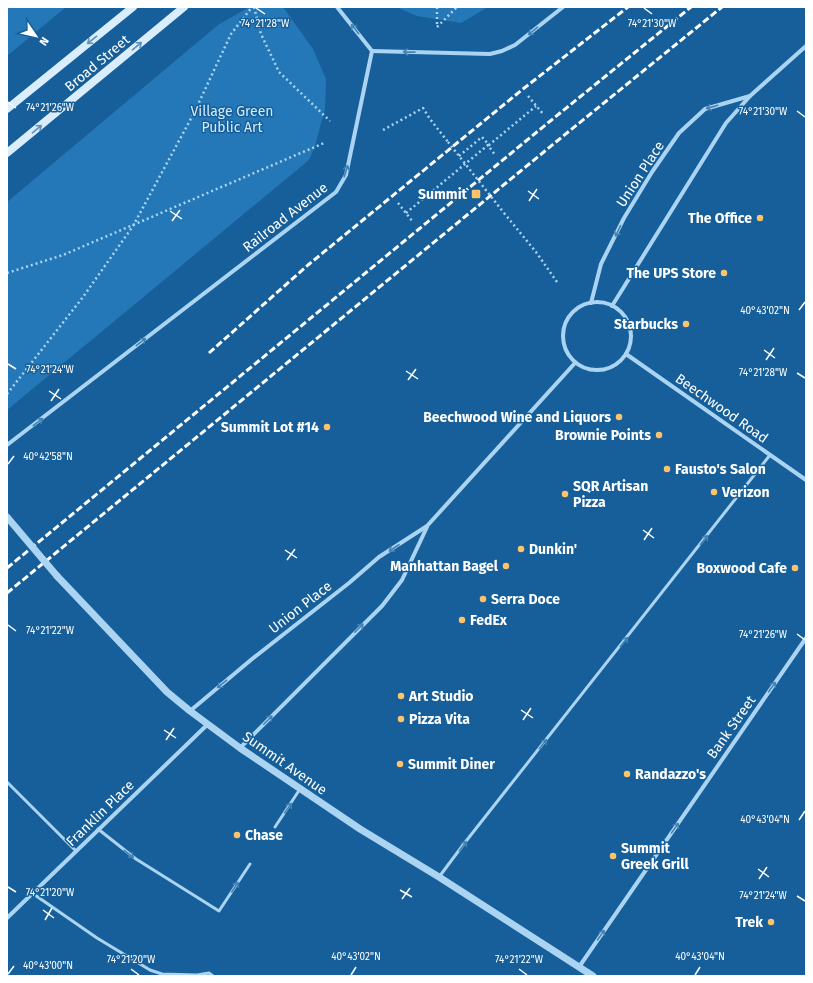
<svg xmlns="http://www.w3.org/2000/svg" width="813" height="983" font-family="'Fira Sans',sans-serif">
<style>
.green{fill:#2578b7}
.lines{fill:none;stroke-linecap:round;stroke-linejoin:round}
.path{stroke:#abd4f2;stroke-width:2.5;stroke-dasharray:2 3;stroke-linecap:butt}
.service{stroke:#abd4f2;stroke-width:3}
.minor{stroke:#abd4f2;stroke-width:4}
.tertiary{stroke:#abd4f2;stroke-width:7}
.secondary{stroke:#daedfc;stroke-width:8}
.rail{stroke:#fff;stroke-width:3;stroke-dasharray:7 3;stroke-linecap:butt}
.path-bridge{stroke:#abd4f2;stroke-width:2.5;stroke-dasharray:2 3;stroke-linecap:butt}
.tertiary-bridge{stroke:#abd4f2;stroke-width:7}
.oneway{stroke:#4382b4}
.oneway2{stroke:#5b91bc}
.ticks{fill:none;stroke:#fff;stroke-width:1.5}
.poi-dot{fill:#ffc36c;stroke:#165f9a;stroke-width:1.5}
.labels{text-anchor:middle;stroke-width:3;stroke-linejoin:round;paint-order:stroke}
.street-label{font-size:14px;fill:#fff;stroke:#165f9a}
.park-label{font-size:14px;fill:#d3ebfd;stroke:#165f9a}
.poi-label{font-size:14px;font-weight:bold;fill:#fff;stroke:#165f9a;text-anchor:start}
.ticks-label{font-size:10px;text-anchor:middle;fill:#fff;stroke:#165f9a;stroke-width:3;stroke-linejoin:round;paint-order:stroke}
</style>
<rect width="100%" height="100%" fill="#165f9a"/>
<g class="green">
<polygon points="7,7 66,7 7,56"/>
<polygon points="249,7 283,7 313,49 326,79 325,109 315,146 309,160 7,410 7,202 218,25"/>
<polygon points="396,7 488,7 461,23 417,16"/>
</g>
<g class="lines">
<g class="path">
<polyline points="254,7 261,34 279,72 330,121"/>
<polyline points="437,7 437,27"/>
<polyline points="437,27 457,7"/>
<polyline points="528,96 544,115"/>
<polyline points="383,130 423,108 430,119 448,142"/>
<polyline points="459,156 482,137 489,145 536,106"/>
<polyline points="398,203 413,222"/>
<polyline points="406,213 488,145 495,155"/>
<polyline points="504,213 536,252 557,282"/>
<polyline points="7,273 63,255 324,143"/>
<polyline points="7,394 83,297 133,226 194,113 231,34 252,7"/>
</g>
<g class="service">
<polyline points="7,782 76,851"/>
<polyline points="275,827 300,789"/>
<polyline points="98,829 136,859 219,911 250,864"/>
<polyline points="439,877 463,845 770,455"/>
<polyline points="32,893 97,938 150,970 162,974 197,975 209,973 213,976"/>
</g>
<g class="minor">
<polyline points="337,7 372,51"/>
<polyline points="372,51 490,54 502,51 515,45 563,7"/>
<circle cx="597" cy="336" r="34"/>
<polyline points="591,303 601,264 624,218 652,172 679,133 705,109 750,96"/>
<polyline points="612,306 726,123 750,96 806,46"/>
<polyline points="626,354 806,480"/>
<polyline points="7,445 336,192 346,175 372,51"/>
<polyline points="190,711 252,659 349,583 379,557 427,526 575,363"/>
<polyline points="240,748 382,606 402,580 427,527"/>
<polyline points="7,918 208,724"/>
<polyline points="579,967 806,638"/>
</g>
<polyline class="tertiary" points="57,576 167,692 190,711 240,748 360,829 439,877 593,976"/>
<g class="secondary">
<polyline points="7,109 133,7"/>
<polyline points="7,153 184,7"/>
</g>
<g class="rail">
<polyline points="209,353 308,265 523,89 628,7"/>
<polyline points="7,568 549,122 691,7"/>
<polyline points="7,593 562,137 722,7"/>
</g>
<polyline class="path-bridge" points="448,142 504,213"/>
<polyline class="tertiary-bridge" points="7,517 57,576"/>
</g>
<defs><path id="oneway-shaft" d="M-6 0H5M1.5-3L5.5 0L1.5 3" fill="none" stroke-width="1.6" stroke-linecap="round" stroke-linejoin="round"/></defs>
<g class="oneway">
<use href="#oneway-shaft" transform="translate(355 29) rotate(-128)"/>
<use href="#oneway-shaft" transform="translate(533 31) rotate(141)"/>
<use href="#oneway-shaft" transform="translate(409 52) rotate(-179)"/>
<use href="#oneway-shaft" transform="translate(712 107) rotate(164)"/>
<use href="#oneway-shaft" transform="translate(346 171) rotate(-73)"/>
<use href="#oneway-shaft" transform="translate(618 231) rotate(116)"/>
<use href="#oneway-shaft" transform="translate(141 342) rotate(-38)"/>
<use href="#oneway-shaft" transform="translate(38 422) rotate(-38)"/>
<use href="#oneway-shaft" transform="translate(704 540) rotate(-52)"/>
<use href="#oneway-shaft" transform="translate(394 548) rotate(147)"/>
<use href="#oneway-shaft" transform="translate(359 628) rotate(-45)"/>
<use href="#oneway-shaft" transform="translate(624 642) rotate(-52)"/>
<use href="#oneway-shaft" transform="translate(222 684) rotate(141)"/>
<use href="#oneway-shaft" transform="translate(772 687) rotate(-55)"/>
<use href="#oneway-shaft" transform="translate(268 720) rotate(-45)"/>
<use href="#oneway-shaft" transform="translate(543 744) rotate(-52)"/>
<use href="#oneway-shaft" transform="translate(288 808) rotate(-56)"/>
<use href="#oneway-shaft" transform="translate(675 828) rotate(-55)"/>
<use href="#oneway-shaft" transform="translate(463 846) rotate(-53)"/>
<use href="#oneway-shaft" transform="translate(129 854) rotate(38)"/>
<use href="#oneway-shaft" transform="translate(235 887) rotate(-57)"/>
<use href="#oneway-shaft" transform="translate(601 935) rotate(-55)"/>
</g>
<g class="oneway2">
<use href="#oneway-shaft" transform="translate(92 40) rotate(141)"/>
<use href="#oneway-shaft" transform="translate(137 46) rotate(-40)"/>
<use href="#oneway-shaft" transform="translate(37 129) rotate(-40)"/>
</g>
<path class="ticks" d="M256,8L265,14M644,8L652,14M8,102L16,108M797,111L805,117M528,191L539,199M529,201L537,189M170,211L182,219M172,221L180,210M799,310L805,302M764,350L775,358M766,360L774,348M8,364L16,369M406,371L418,379M797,373L805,378M408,380L416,369M49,391L61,399M51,401L59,389M8,464L14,456M643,530L654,538M644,540L652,528M285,550L297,558M287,560L295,549M8,625L16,631M797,634L805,640M521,710L533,718M523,720L531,708M164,730L176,738M166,740L174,728M799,820L805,811M758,869L769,877M759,879L767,867M8,887L16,892M400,890L412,897M797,896L805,901M402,899L410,888M43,910L54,918M45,920L52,908M131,969L139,975M519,969L527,975M8,974L14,966M351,975L356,967M695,975L700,967"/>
<g class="poi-dot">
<rect x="471" y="189" width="10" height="10" rx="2"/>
<circle cx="760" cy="218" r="4"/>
<circle cx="724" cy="273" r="4"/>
<circle cx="686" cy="324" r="4"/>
<circle cx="619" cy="417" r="4"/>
<circle cx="327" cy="427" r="4"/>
<circle cx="659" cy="435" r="4"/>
<circle cx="667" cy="469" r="4"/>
<circle cx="714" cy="492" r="4"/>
<circle cx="565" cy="494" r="4"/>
<circle cx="521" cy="549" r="4"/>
<circle cx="506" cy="566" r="4"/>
<circle cx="795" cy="568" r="4"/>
<circle cx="483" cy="599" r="4"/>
<circle cx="462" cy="620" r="4"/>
<circle cx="401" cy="696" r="4"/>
<circle cx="401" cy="719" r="4"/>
<circle cx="400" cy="764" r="4"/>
<circle cx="627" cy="774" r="4"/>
<circle cx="237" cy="835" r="4"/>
<circle cx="613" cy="856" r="4"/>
<circle cx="771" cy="922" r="4"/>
</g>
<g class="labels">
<g class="street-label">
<text transform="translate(97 63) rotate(-40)" y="5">Broad Street</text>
<text transform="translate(640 174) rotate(-57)" y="5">Union Place</text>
<text transform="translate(285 217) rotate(-38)" y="5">Railroad Avenue</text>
<text transform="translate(722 408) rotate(35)" y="5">Beechwood Road</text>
<text transform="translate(300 607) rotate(-38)" y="5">Union Place</text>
<text transform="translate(731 727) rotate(-55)" y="5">Bank Street</text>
<text transform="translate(285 763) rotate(35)" y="5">Summit Avenue</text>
<text transform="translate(100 813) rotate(-44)" y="5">Franklin Place</text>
</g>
<g class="park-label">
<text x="232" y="116">Village Green<tspan x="232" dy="16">Public Art</tspan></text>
</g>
<g class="poi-label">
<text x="467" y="199" text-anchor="end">Summit</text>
<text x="752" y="223" text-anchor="end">The Office</text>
<text x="716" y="278" text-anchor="end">The UPS Store</text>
<text x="678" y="329" text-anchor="end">Starbucks</text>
<text x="611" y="422" text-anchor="end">Beechwood Wine and Liquors</text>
<text x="319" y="432" text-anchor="end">Summit Lot #14</text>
<text x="651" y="440" text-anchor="end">Brownie Points</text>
<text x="675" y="474">Fausto's Salon</text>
<text x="573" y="491">SQR Artisan<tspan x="573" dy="16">Pizza</tspan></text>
<text x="722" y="497">Verizon</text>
<text x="529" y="554">Dunkin'</text>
<text x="498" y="571" text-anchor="end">Manhattan Bagel</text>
<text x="787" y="573" text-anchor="end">Boxwood Cafe</text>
<text x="491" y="604">Serra Doce</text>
<text x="470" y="625">FedEx</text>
<text x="409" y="701">Art Studio</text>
<text x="409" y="724">Pizza Vita</text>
<text x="408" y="769">Summit Diner</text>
<text x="635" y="779">Randazzo's</text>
<text x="245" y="840">Chase</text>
<text x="621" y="853">Summit<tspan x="621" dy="16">Greek Grill</tspan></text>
<text x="763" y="927" text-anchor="end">Trek</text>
</g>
</g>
<g class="ticks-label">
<text x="265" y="27">74°21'28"W</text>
<text x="652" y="27">74°21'30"W</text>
<text x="50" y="111">74°21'26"W</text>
<text x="763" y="115">74°21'30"W</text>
<text x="765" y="314">40°43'02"N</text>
<text x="50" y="373">74°21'24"W</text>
<text x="763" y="376">74°21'28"W</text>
<text x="48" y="460">40°42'58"N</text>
<text x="50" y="634">74°21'22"W</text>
<text x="763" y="638">74°21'26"W</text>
<text x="765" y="823">40°43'04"N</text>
<text x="50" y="896">74°21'20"W</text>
<text x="763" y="899">74°21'24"W</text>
<text x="356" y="960">40°43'02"N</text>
<text x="700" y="960">40°43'04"N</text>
<text x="131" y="963">74°21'20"W</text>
<text x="519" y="963">74°21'22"W</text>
<text x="48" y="969">40°43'00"N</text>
</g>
<rect width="813" height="983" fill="none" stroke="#ffffff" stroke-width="16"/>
<g transform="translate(36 36) rotate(124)" stroke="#165f9a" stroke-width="3" paint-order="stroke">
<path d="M0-3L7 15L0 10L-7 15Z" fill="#ffffff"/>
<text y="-6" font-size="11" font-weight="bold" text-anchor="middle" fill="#ffffff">N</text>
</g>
</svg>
